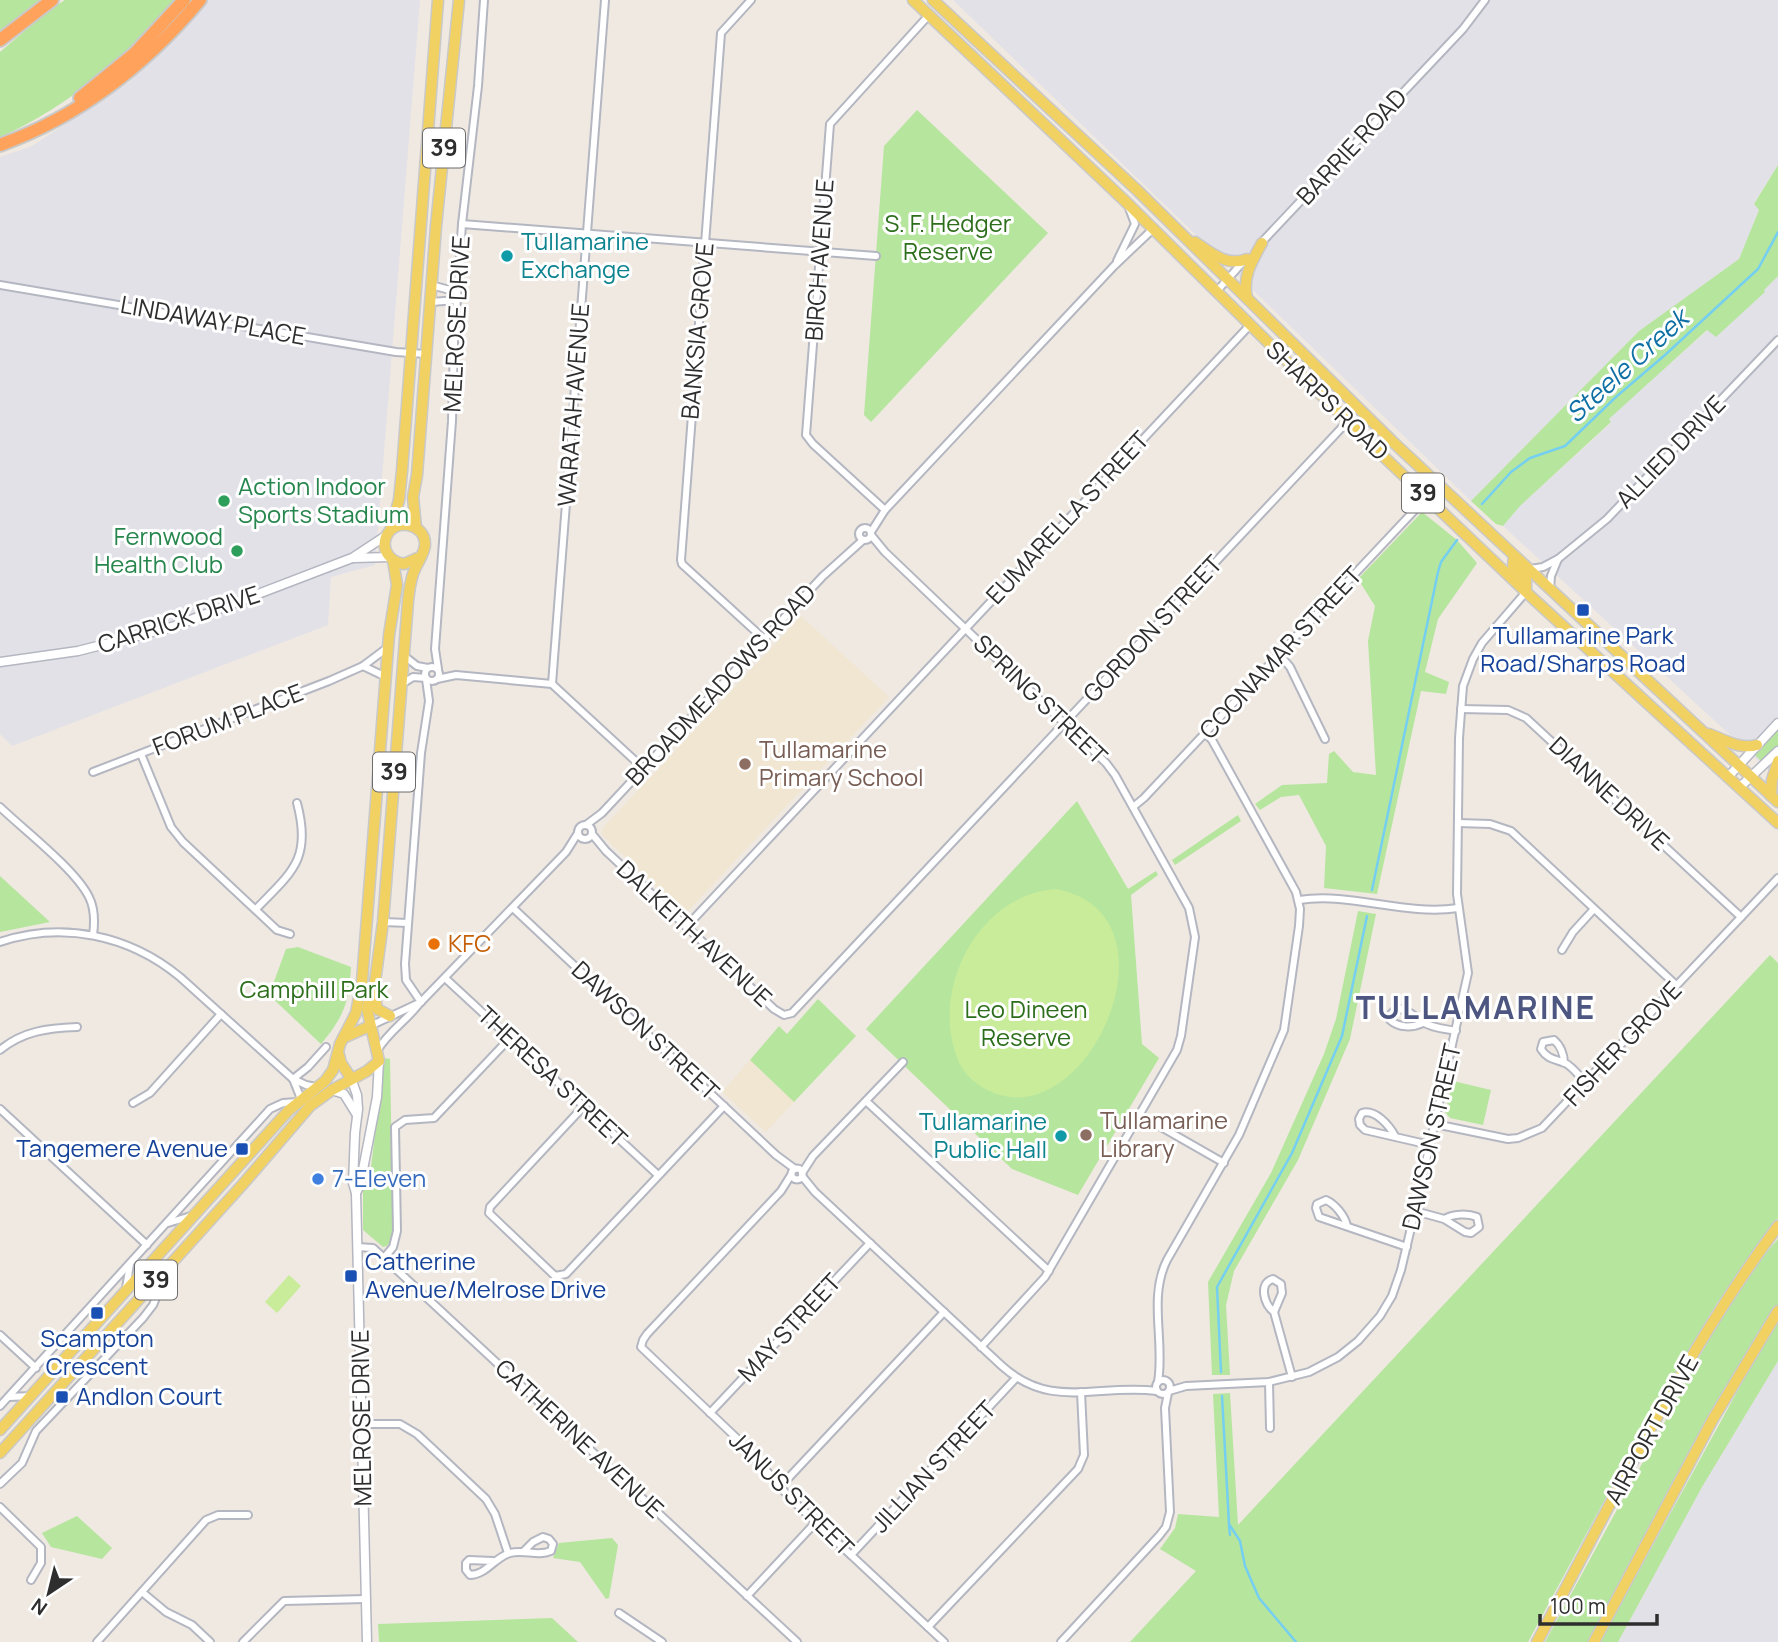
<svg xmlns="http://www.w3.org/2000/svg" width="1778" height="1642" font-family="Manrope,sans-serif">
<style>
.industrial{fill:#e3e1e8}
.education{fill:#f0e6d1}
.green{fill:#b6e59e}
.pitch{fill:#c9ec9a}
.lines{fill:none;stroke-linecap:round;stroke-linejoin:round}
.stream{stroke:#75cff0;stroke-width:2.5}
.minor-casing{stroke:#b4b7c1;stroke-width:10}
.tertiary-casing{stroke:#b4b7c1;stroke-width:11}
.primary-casing{stroke:#c9c9c9;stroke-width:13}
.motorway-casing{stroke:#c9c9c9;stroke-width:16}
.minor{stroke:#fff;stroke-width:6}
.tertiary{stroke:#fff;stroke-width:8}
.primary{stroke:#f2d163;stroke-width:10}
.motorway{stroke:#ffa35c;stroke-width:12}
.culture-dot{fill:#0f9aa8;stroke:#fff;stroke-width:2.5}
.leisure-dot{fill:#2e9e5b;stroke:#fff;stroke-width:2.5}
.transit-dot{fill:#1a4fb4;stroke:#fff;stroke-width:2.5}
.education-dot{fill:#8d6e63;stroke:#fff;stroke-width:2.5}
.food-dot{fill:#e8710a;stroke:#fff;stroke-width:2.5}
.shop-dot{fill:#3f7fe0;stroke:#fff;stroke-width:2.5}
.labels{text-anchor:middle;stroke-width:6;stroke-linejoin:round;paint-order:stroke}
.shield{fill:#fff;stroke:#6d6d6d;stroke-width:2}
.shield-label{font-size:23px;font-weight:bold;fill:#2e2e2e}
.street-label{font-size:24px;fill:#2e2e2e;stroke:#fff}
.park-label{font-size:24px;fill:#2c6e1b;stroke:#fff}
.culture-label{font-size:24px;fill:#0d838f;stroke:#fff;text-anchor:start}
.leisure-label{font-size:24px;fill:#27864d;stroke:#fff;text-anchor:start}
.transit-label{font-size:24px;fill:#164399;stroke:#fff}
.education-label{font-size:24px;fill:#785e54;stroke:#fff;text-anchor:start}
.food-label{font-size:24px;fill:#c56008;stroke:#fff;text-anchor:start}
.shop-label{font-size:24px;fill:#366cbe;stroke:#fff;text-anchor:start}
.water-label{font-size:26px;font-style:italic;fill:#0d6fa3;stroke:#fff}
.district-label{font-size:32px;font-weight:bold;letter-spacing:2px;fill:#4d5680;stroke:#fff}
</style>
<rect width="100%" height="100%" fill="#efe9e1"/>
<g class="industrial">
<polygon points="208,0 420,0 375,565 331,577 328,625 12,746 0,734 0,157 32,146 129,82"/>
<polygon points="953,0 1778,0 1778,165 1754,203 1759,210 1739,259 1639,331 1471,501"/>
<polygon points="1778,276 1778,779 1503,526 1520,506 1611,423 1608,419 1708,330 1716,337"/>
<polygon points="1778,1361 1778,1642 1618,1642 1702,1487"/>
</g>
<g class="education">
<polygon points="801,616 889,697 685,914 602,835 601,830"/>
<polygon points="750,1060 794,1102 766,1132 722,1092"/>
</g>
<g class="green">
<polygon points="0,0 39,0 0,33"/>
<path d="M65,0H176C126,56 69,107 0,137V52L48,11Z"/>
<polygon points="917,110 1048,233 871,422 864,415 884,146"/>
<polygon points="1778,165 1778,276 1764,290 1765,292 1716,337 1707,330 1609,419 1611,422 1520,506 1503,526 1496,524 1471,501 1639,331 1739,259 1759,210 1754,204"/>
<polygon points="1422,512 1457,540 1477,563 1438,619 1425,672 1449,682 1446,694 1421,691 1377,894 1324,888 1326,846 1299,795 1281,797 1260,810 1255,804 1282,785 1327,783 1329,754 1334,751 1353,772 1376,775 1368,641 1375,606 1358,579"/>
<polygon points="1778,729 1778,747 1763,763 1754,754"/>
<polygon points="1077,801 1128,889 1156,871 1158,875 1131,895 1142,1044 1159,1058 1078,1195 1012,1169 866,1029"/>
<polygon points="1238,815 1241,821 1175,865 1172,860"/>
<polygon points="0,876 50,922 0,932"/>
<polygon points="1358,911 1376,914 1350,1039 1298,1160 1234,1271 1226,1305 1230,1375 1212,1375 1208,1282 1271,1173 1324,1054 1336,1019"/>
<path d="M298,947L351,967C349,1003 344,1016 321,1044L269,995L286,949Z"/>
<polygon points="1770,955 1778,963 1778,1218 1717,1303 1659,1399 1528,1642 1130,1642 1196,1571 1160,1549 1175,1528 1178,1514 1219,1517 1213,1394 1230,1393 1238,1525"/>
<polygon points="818,999 856,1036 794,1102 750,1060 779,1026 787,1034"/>
<path d="M384,1058L390,1059L393,1227C392,1235 393,1245 383,1247L363,1230V1188L371,1167Z"/>
<polygon points="1453,1081 1491,1090 1483,1125 1450,1118 1445,1112"/>
<path d="M1778,1239V1305L1746,1355L1589,1642H1545C1586,1567 1627,1491 1668,1416C1700,1356 1732,1290 1778,1239Z"/>
<polygon points="1778,1323 1778,1361 1702,1487 1618,1642 1600,1642 1755,1359"/>
<polygon points="77,1516 112,1548 102,1559 51,1547 42,1533"/>
<polygon points="612,1538 618,1545 609,1598 606,1599 580,1562 553,1558 559,1543"/>
<polygon points="552,1618 578,1642 379,1642 378,1624"/>
</g>
<g class="pitch">
<path d="M1056,889C1185,913 1091,1131 994,1093C974,1085 961,1072 955,1052C933,983 981,894 1056,889Z"/>
<polygon points="289,1275 301,1286 277,1313 265,1302"/>
</g>
<g class="lines">
<g class="stream">
<polyline points="1482,504 1511,472 1530,458 1565,446 1617,396 1665,355 1758,269 1778,232"/>
<polyline points="1372,890 1438,572 1441,562 1457,540"/>
<polyline points="1221,1372 1217,1287 1292,1153 1342,1036 1367,916"/>
<polyline points="1222,1396 1229,1524 1240,1541 1245,1566 1259,1598 1296,1642"/>
<polyline points="1229,1525 1230,1535"/>
</g>
<g class="minor-casing">
<g id="minor">
<polyline points="751,0 721,33 681,560 682,564 764,639"/>
<polyline points="462,224 876,256"/>
<polyline points="1261,243 1463,29 1485,0"/>
<polyline points="1117,261 1135,224 1129,208"/>
<polyline points="0,285 396,352 426,354"/>
<polyline points="431,285 457,292"/>
<polyline points="1216,292 1244,261"/>
<polyline points="431,302 457,300"/>
<polyline points="885,510 813,444 806,435 830,124 929,15"/>
<circle cx="865" cy="534" r="6"/>
<polyline points="871,532 885,510 1114,266 1153,229"/>
<polyline points="871,535 885,552 1106,763 1115,775 1189,908 1195,937 1181,1036 1177,1050 1045,1277 981,1347"/>
<polyline points="1530,569 1543,567 1558,559 1607,519 1778,340"/>
<polyline points="1550,589 1551,576 1558,559"/>
<polyline points="1279,654 1290,667 1325,739"/>
<polyline points="403,655 417,666 428,668"/>
<polyline points="363,666 386,677"/>
<circle cx="432" cy="674" r="7"/>
<polyline points="438,669 435,649 452,421 454,343 462,224 478,86 484,0"/>
<polyline points="437,679 456,675 552,684 643,768"/>
<polyline points="402,684 413,677 426,678"/>
<polyline points="552,684 605,0"/>
<polyline points="1461,709 1508,710 1526,718 1741,917"/>
<polyline points="141,754 171,827 183,842 277,930 290,934"/>
<polyline points="93,772 329,681 363,666 387,648"/>
<path d="M0,807C24,830 75,869 89,897C95,909 95,921 93,935"/>
<polyline points="1133,807 1144,798 1427,497"/>
<polyline points="1458,823 1490,824 1511,831 1676,985"/>
<polyline points="586,825 602,813 823,576 863,540"/>
<circle cx="585" cy="832" r="7"/>
<polyline points="592,834 606,851 774,1009 784,1015 792,1013 1347,422"/>
<path d="M1299,900C1352,892 1404,916 1458,908"/>
<polyline points="513,908 776,1155 795,1169"/>
<path d="M256,909C292,872 312,859 297,803"/>
<polyline points="383,922 408,923"/>
<polyline points="686,927 1250,325"/>
<path d="M0,942C63,921 129,935 180,977L293,1079L306,1085L316,1087"/>
<polyline points="1562,950 1573,932 1594,909"/>
<polyline points="445,978 658,1175"/>
<polyline points="421,1002 406,980 405,964 421,753 429,701 426,679"/>
<path d="M1423,1023C1412,1028 1399,1028 1390,1020V1015L1397,1008C1408,1010 1414,1016 1423,1022C1431,1028 1447,1029 1456,1031"/>
<polyline points="370,1026 417,1004"/>
<path d="M0,1050C23,1031 48,1028 77,1027"/>
<path d="M377,1051C388,1032 406,1021 419,1004L566,852L578,833"/>
<path d="M1564,1063C1564,1054 1560,1045 1554,1040L1543,1042L1541,1049C1547,1059 1555,1059 1565,1063C1572,1066 1580,1077 1586,1083"/>
<polyline points="293,1079 308,1067 326,1047"/>
<polyline points="293,1079 301,1099"/>
<polyline points="866,1101 1049,1271"/>
<polyline points="133,1103 150,1093 221,1014"/>
<polyline points="583,1107 490,1207 489,1213 555,1276 566,1274 724,1106"/>
<polyline points="0,1109 147,1245"/>
<polyline points="1140,1115 1224,1163"/>
<polyline points="1435,1124 1508,1139 1518,1138 1542,1128 1778,878"/>
<path d="M1395,1136C1389,1125 1375,1109 1362,1113L1359,1119L1360,1125L1365,1130L1430,1145"/>
<circle cx="797" cy="1174" r="5.5"/>
<polyline points="802,1173 813,1156 903,1062"/>
<polyline points="791,1175 781,1191 647,1334 643,1340 641,1347 745,1446 790,1498 944,1642"/>
<path d="M802,1176L815,1192L1002,1366C1052,1411 1098,1383 1157,1391"/>
<path d="M1415,1211L1444,1219L1465,1232L1471,1233L1479,1227L1477,1217C1467,1213 1453,1214 1444,1219"/>
<polyline points="168,1223 191,1216"/>
<path d="M1347,1226C1345,1216 1335,1204 1326,1200L1317,1204L1316,1208L1319,1217L1407,1247"/>
<polyline points="357,1247 373,1248 384,1258 797,1642"/>
<polyline points="384,1258 393,1247 397,1231 395,1127 405,1120 434,1118 510,1038"/>
<polyline points="126,1288 130,1264"/>
<path d="M1274,1312L1282,1293L1281,1284L1273,1279C1258,1283 1264,1304 1274,1312L1292,1377"/>
<polyline points="0,1335 36,1368"/>
<circle cx="1163" cy="1387" r="7"/>
<path d="M1158,1382C1165,1341 1148,1298 1167,1260L1239,1135L1284,1030L1299,926L1300,909L1296,892L1212,740L1205,733"/>
<polyline points="1269,1382 1270,1428"/>
<polyline points="1169,1391 1186,1386 1269,1382 1309,1372 1338,1357 1358,1341 1380,1316 1392,1296 1401,1270 1415,1211 1468,973 1457,894 1459,738 1463,686 1473,659 1482,643 1526,592"/>
<polyline points="9,1397 31,1396"/>
<polyline points="0,1406 270,1109 283,1103 297,1102"/>
<polyline points="710,1413 870,1243"/>
<polyline points="362,1424 400,1424 417,1434 486,1499 495,1514 508,1553"/>
<polyline points="0,1484 22,1463 36,1431 143,1318 153,1305 167,1271"/>
<polyline points="780,1487 944,1312"/>
<polyline points="0,1507 41,1547 41,1563 31,1580"/>
<polyline points="851,1555 1016,1378"/>
<path d="M493,1561L469,1560L466,1563V1570L470,1575C486,1575 495,1557 510,1553C525,1549 537,1557 551,1551L553,1544L549,1539L543,1537L533,1542L524,1551"/>
<polyline points="142,1592 166,1612 192,1625 210,1642"/>
<polyline points="747,1596 816,1522"/>
<polyline points="619,1613 662,1642"/>
<polyline points="928,1627 1078,1469 1084,1455 1081,1392"/>
<polyline points="97,1642 206,1520 218,1515 248,1515"/>
<polyline points="243,1642 284,1601 366,1599"/>
<polyline points="1061,1642 1159,1536 1166,1527 1170,1512 1165,1408 1168,1393"/>
</g>
</g>
<g class="tertiary-casing">
<g id="tertiary">
<polyline points="354,558 389,557"/>
<polyline points="0,662 78,651 172,627 352,558 387,535"/>
<polyline points="1728,777 1778,723"/>
<polyline points="1740,787 1778,751"/>
<polyline points="351,1078 357,1095 358,1109 355,1133 353,1183 356,1193 367,1642"/>
<polyline points="332,1090 344,1094 357,1115"/>
<polyline points="356,1193 360,1185 377,1097 379,1061"/>
</g>
</g>
<g class="primary-casing">
<g id="primary">
<polyline points="913,0 1126,202 1382,455 1526,592 1778,823"/>
<polyline points="933,0 1137,190 1393,442 1778,802"/>
<path d="M1195,242C1211,253 1227,267 1247,259"/>
<path d="M1247,298C1242,277 1252,261 1262,243"/>
<polyline points="416,528 413,497 417,475 436,226 459,0"/>
<polyline points="391,529 399,500 402,471 438,0"/>
<polyline points="1514,556 1513,566 1526,578 1526,592"/>
<path d="M1709,734C1725,740 1741,750 1757,745"/>
<polyline points="1771,796 1772,780 1778,761"/>
<polyline points="374,989 377,1009 390,1016"/>
<polyline points="343,1038 370,1026"/>
<polyline points="339,1055 341,1063 351,1078"/>
<polyline points="0,1430 289,1110 325,1081 333,1070 340,1044 356,1013 362,982 389,635 397,585 393,560"/>
<path d="M0,1453L243,1184L310,1106L332,1090L367,1071L379,1061L367,1009L375,982L383,922L408,601C409,592 410,583 413,574C416,564 425,554 425,544C425,523 394,517 386,537C381,551 391,562 404,564L420,557"/>
<path d="M1537,1642C1613,1501 1682,1355 1778,1226"/>
<polyline points="1594,1642 1713,1419 1778,1311"/>
</g>
</g>
<g class="motorway-casing">
<g id="motorway">
<polyline points="0,40 52,0"/>
<polyline points="80,98 134,54 184,0"/>
<path d="M0,145C80,116 146,65 200,0"/>
</g>
</g>
<use href="#minor" class="minor"/>
<use href="#tertiary" class="tertiary"/>
<use href="#primary" class="primary"/>
<use href="#motorway" class="motorway"/>
</g>
<g class="culture-dot">
<circle cx="507" cy="256" r="7"/>
<circle cx="1061" cy="1136" r="7"/>
</g>
<g class="leisure-dot">
<circle cx="224" cy="501" r="7"/>
<circle cx="237" cy="551" r="7"/>
</g>
<g class="transit-dot">
<rect x="1576" y="603" width="14" height="14" rx="3.5"/>
<rect x="235" y="1142" width="14" height="14" rx="3.5"/>
<rect x="344" y="1269" width="14" height="14" rx="3.5"/>
<rect x="90" y="1306" width="14" height="14" rx="3.5"/>
<rect x="55" y="1390" width="14" height="14" rx="3.5"/>
</g>
<g class="education-dot">
<circle cx="745" cy="764" r="7"/>
<circle cx="1086" cy="1135" r="7"/>
</g>
<circle class="food-dot" cx="434" cy="944" r="7"/>
<circle class="shop-dot" cx="318" cy="1179" r="7"/>
<g class="labels">
<g class="shield">
<rect x="423" y="128.5" width="42" height="39" rx="5"/>
<rect x="1402" y="473.5" width="42" height="39" rx="5"/>
<rect x="373" y="752.5" width="42" height="39" rx="5"/>
<rect x="135" y="1260.5" width="42" height="39" rx="5"/>
</g>
<g class="shield-label">
<text x="444" y="156">39</text>
<text x="1423" y="501">39</text>
<text x="394" y="780">39</text>
<text x="156" y="1288">39</text>
</g>
<g class="street-label">
<text transform="translate(1352 147) rotate(-47)" y="8">BARRIE ROAD</text>
<text transform="translate(820 260) rotate(-86)" y="8">BIRCH AVENUE</text>
<text transform="translate(213 321) rotate(10)" y="8">LINDAWAY PLACE</text>
<text transform="translate(457 324) rotate(-87)" y="8">MELROSE DRIVE</text>
<text transform="translate(698 331) rotate(-85)" y="8">BANKSIA GROVE</text>
<text transform="translate(1327 401) rotate(44)" y="8">SHARPS ROAD</text>
<text transform="translate(574 405) rotate(-86)" y="8">WARATAH AVENUE</text>
<text transform="translate(1671 452) rotate(-46)" y="8">ALLIED DRIVE</text>
<text transform="translate(1068 518) rotate(-47)" y="8">EUMARELLA STREET</text>
<text transform="translate(179 620) rotate(-18)" y="8">CARRICK DRIVE</text>
<text transform="translate(1153 629) rotate(-47)" y="8">GORDON STREET</text>
<text transform="translate(1281 653) rotate(-47)" y="8">COONAMAR STREET</text>
<text transform="translate(721 685) rotate(-47)" y="8">BROADMEADOWS ROAD</text>
<text transform="translate(1040 700) rotate(44)" y="8">SPRING STREET</text>
<text transform="translate(228 720) rotate(-21)" y="8">FORUM PLACE</text>
<text transform="translate(1609 794) rotate(43)" y="8">DIANNE DRIVE</text>
<text transform="translate(694 934) rotate(43)" y="8">DALKEITH AVENUE</text>
<text transform="translate(645 1031) rotate(43)" y="8">DAWSON STREET</text>
<text transform="translate(1623 1044) rotate(-47)" y="8">FISHER GROVE</text>
<text transform="translate(552 1077) rotate(43)" y="8">THERESA STREET</text>
<text transform="translate(1432 1137) rotate(-77)" y="8">DAWSON STREET</text>
<text transform="translate(790 1328) rotate(-47)" y="8">MAY STREET</text>
<text transform="translate(362 1418) rotate(-91)" y="8">MELROSE DRIVE</text>
<text transform="translate(1652 1430) rotate(-61)" y="8">AIRPORT DRIVE</text>
<text transform="translate(579 1439) rotate(43)" y="8">CATHERINE AVENUE</text>
<text transform="translate(934 1467) rotate(-47)" y="8">JILLIAN STREET</text>
<text transform="translate(791 1494) rotate(45)" y="8">JANUS STREET</text>
</g>
<g class="park-label">
<text x="948" y="232">S. F. Hedger<tspan x="948" dy="28">Reserve</tspan></text>
<text x="314" y="998">Camphill Park</text>
<text x="1026" y="1018">Leo Dineen<tspan x="1026" dy="28">Reserve</tspan></text>
</g>
<g class="culture-label">
<text x="521" y="250">Tullamarine<tspan x="521" dy="28">Exchange</tspan></text>
<text x="1047" y="1130" text-anchor="end">Tullamarine<tspan x="1047" dy="28">Public Hall</tspan></text>
</g>
<g class="leisure-label">
<text x="238" y="495">Action Indoor<tspan x="238" dy="28">Sports Stadium</tspan></text>
<text x="223" y="545" text-anchor="end">Fernwood<tspan x="223" dy="28">Health Club</tspan></text>
</g>
<g class="transit-label">
<text x="1583" y="644">Tullamarine Park<tspan x="1583" dy="28">Road/Sharps Road</tspan></text>
<text x="228" y="1157" text-anchor="end">Tangemere Avenue</text>
<text x="365" y="1270" text-anchor="start">Catherine<tspan x="365" dy="28">Avenue/Melrose Drive</tspan></text>
<text x="97" y="1347">Scampton<tspan x="97" dy="28">Crescent</tspan></text>
<text x="76" y="1405" text-anchor="start">Andlon Court</text>
</g>
<g class="education-label">
<text x="759" y="758">Tullamarine<tspan x="759" dy="28">Primary School</tspan></text>
<text x="1100" y="1129">Tullamarine<tspan x="1100" dy="28">Library</tspan></text>
</g>
<g class="food-label">
<text x="448" y="952">KFC</text>
</g>
<g class="shop-label">
<text x="332" y="1187">7-Eleven</text>
</g>
<g class="water-label">
<text transform="translate(1627 366) rotate(-42)" y="9">Steele Creek</text>
</g>
<g class="district-label">
<text x="1476" y="1019">TULLAMARINE</text>
</g>
</g>
<g transform="translate(49 1593) rotate(215)" stroke="#ffffff" stroke-width="5" paint-order="stroke">
<path d="M0-5L12 26L0 18L-12 26Z" fill="#2e2e2e"/>
<text y="-10" font-size="19" font-weight="bold" text-anchor="middle" fill="#2e2e2e">N</text>
</g>
<path d="M1540 1614v10h117v-10" fill="none" stroke="#2e2e2e" stroke-width="3.5"/>
<text x="1550" y="1614" font-size="21" fill="#2e2e2e" stroke="#ffffff" stroke-width="5" paint-order="stroke">100 m</text>
</svg>
